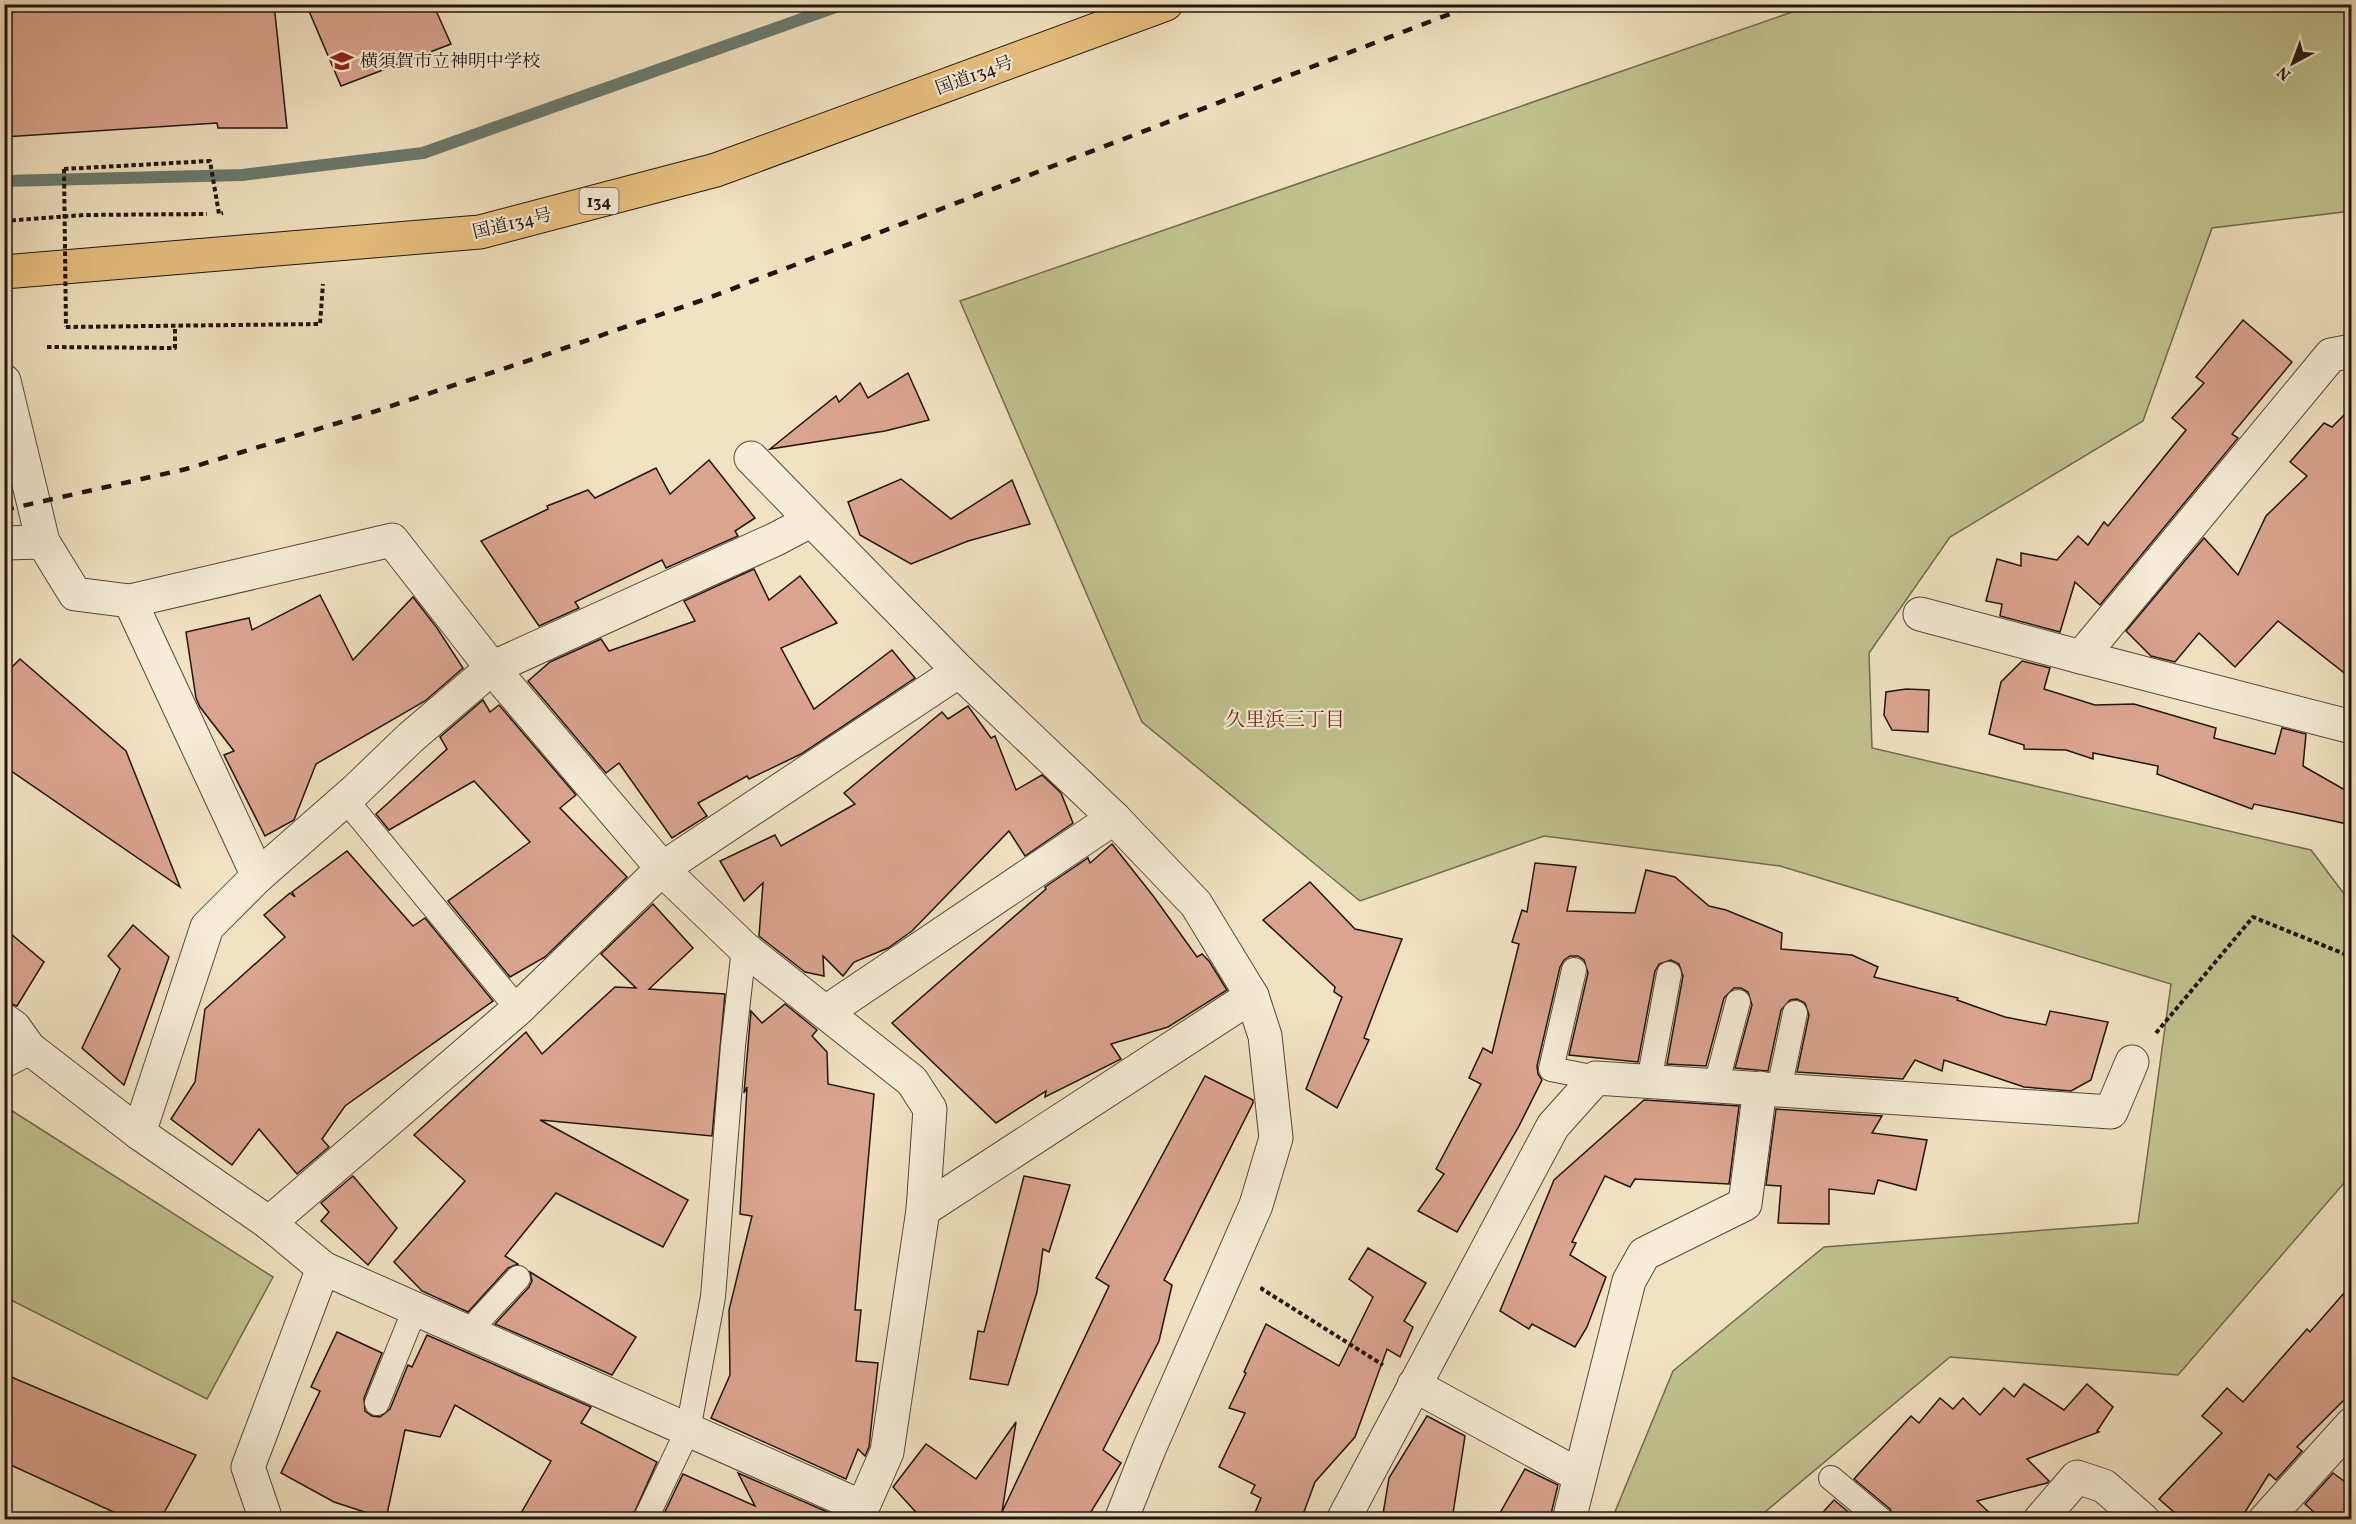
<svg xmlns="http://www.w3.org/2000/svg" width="2356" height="1524" font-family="Vollkorn,'Noto Serif JP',serif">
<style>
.green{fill:#c0c28f;stroke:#706c4f;stroke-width:1.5}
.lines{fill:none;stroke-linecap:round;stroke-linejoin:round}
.stream{stroke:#6a7a6e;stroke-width:12}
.building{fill:#dba48f;stroke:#21150f;stroke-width:1.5}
.service-casing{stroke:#55483c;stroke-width:26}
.minor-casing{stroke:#55483c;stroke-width:35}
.trunk-casing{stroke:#21150f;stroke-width:35}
.path{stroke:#21150f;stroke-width:4;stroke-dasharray:4.5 3;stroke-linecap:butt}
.service{stroke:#f6ecd7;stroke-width:24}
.minor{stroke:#f6ecd7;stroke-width:33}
.trunk{stroke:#e8c180;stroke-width:33}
.rail{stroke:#21150f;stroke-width:4.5;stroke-dasharray:10 10;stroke-linecap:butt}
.path-bridge{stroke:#21150f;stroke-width:4;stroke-dasharray:4.5 3;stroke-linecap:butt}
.labels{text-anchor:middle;stroke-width:4.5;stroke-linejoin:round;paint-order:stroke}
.shield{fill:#f6ecd7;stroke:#61564b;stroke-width:1.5}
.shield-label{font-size:16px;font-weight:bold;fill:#21150f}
.poi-label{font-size:18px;fill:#21150f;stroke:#f6ecd7;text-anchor:start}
.street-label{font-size:18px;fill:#21150f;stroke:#f6ecd7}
.neighbourhood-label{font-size:20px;fill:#7a1f14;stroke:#f6ecd7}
</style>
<rect width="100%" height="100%" fill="#f1e2c1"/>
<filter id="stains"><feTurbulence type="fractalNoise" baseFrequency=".00333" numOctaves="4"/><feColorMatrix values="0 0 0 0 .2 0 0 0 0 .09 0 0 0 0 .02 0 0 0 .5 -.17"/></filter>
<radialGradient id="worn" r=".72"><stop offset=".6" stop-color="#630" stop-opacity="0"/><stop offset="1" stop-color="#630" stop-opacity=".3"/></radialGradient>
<g class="green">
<polygon points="1825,4 2351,5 2351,211 2212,228 2143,421 1950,537 1869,653 1872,748 2311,850 2351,903 2351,1175 2178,1375 1950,1357 1759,1517 1759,1519 1612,1519 1673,1371 1824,1247 2138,1223 2171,984 1780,866 1544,836 1360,901 1142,722 960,301 1795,11"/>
<polygon points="6,1107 273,1277 207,1399 5,1297 4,1108"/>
</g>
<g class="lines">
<polyline class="stream" points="4,181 242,175 423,153 844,4"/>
</g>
<g class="building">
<polygon points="4,4 274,4 287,128 218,128 217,123 4,137"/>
<polygon points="306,4 433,4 451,44 341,86"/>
<polygon points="2243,320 2292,362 2232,434 2238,438 2100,605 2075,582 2060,632 2000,616 2002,604 1986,601 1997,559 2021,566 2021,553 2057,560 2078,536 2088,545 2104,522 2108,526 2186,430 2172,418 2204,383 2196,377"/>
<polygon points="908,373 929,420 885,431 770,449 836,396 839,402 860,383 868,398"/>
<polygon points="2352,407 2352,679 2278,621 2235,667 2199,633 2175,662 2151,656 2126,631 2204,538 2238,575 2266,516 2307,476 2290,462 2324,423 2332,427"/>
<polygon points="709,460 755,518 735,531 738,536 666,568 662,560 575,602 579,608 539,626 481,541 548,509 547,506 588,490 595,498 656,468 670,494"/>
<polygon points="901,479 951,519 1012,480 1030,524 968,541 911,564 860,535 848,502"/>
<polygon points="754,569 769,600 800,576 837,623 781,648 814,709 892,650 915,678 801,754 749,779 747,776 698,803 707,816 672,838 619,763 606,773 528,681 550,662 601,639 609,651 695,621 684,601"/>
<polygon points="320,595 353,660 413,597 437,628 463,668 425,701 316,764 294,820 265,836 224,755 234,751 200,707 196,698 186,632 249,618 252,630"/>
<polygon points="20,659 126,751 180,887 4,766 4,675"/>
<polygon points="2022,661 2050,668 2044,689 2095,705 2134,704 2216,728 2214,738 2275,754 2282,728 2306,734 2303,766 2352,794 2352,825 2254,804 2252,809 2157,774 2158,766 2093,753 2093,759 2066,750 2024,749 2024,745 1989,734 2001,682"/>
<polygon points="1906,689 1929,690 1928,732 1892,730 1884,715 1886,692"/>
<polygon points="483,700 490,712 499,705 576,795 560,808 627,877 545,957 510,977 448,901 530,842 474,781 389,830 376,814 447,749 440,737"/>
<polygon points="968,706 991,738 995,736 1016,790 1042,775 1061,793 1073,823 1025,856 1009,831 912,931 888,948 854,962 843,976 823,956 824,976 805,972 759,936 763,883 744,901 720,861 775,835 781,846 855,804 844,793 942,712 948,719"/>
<polygon points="1112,844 1154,897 1197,957 1202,954 1209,961 1227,990 1168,1027 1111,1044 1121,1059 1045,1097 1046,1091 996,1123 892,1023 1046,889 1045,887 1088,858 1090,863"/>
<polygon points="347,851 413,926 425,918 493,1001 345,1106 322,1139 329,1147 297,1174 259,1129 232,1165 171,1119 195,1082 205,1009 285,937 264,915 290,893 295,897 292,892"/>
<polygon points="1535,863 1576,867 1567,911 1635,913 1646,870 1675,877 1709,906 1726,910 1782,933 1781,949 1852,955 1878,967 1874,977 1958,998 1957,1000 2005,1017 2046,1025 2050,1011 2108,1022 2091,1080 2071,1091 2024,1087 1944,1060 1942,1071 1915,1060 1903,1079 1797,1072 1809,1015 1805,1003 1797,999 1790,1000 1781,1010 1768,1071 1735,1068 1752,1005 1748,992 1741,988 1734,988 1724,998 1706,1066 1667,1064 1683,976 1679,964 1671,960 1659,964 1655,971 1638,1062 1569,1055 1588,973 1584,960 1578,956 1570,956 1564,960 1560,967 1537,1066 1538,1074 1542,1080 1518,1128 1457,1232 1418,1211 1444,1174 1436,1169 1481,1084 1469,1078 1483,1048 1492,1053 1519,944 1512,942 1522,910 1527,912"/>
<polygon points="1310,882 1355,929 1402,939 1364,1038 1369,1040 1337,1108 1306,1089 1342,997 1334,992 1335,987 1263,920"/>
<polygon points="653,904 693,948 649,989 725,994 712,1136 540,1120 688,1200 663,1247 556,1193 505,1256 518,1264 508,1268 468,1312 422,1291 394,1262 465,1181 414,1135 526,1032 542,1054 615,987 636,988 601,954"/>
<polygon points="133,925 169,957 124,1085 82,1048 120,969 108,956"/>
<polygon points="4,928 44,962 17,1006 4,1001"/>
<polygon points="785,1004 817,1030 812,1036 827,1052 828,1084 874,1094 855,1310 861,1310 856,1361 878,1363 869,1447 865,1456 858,1449 846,1479 711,1418 730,1375 729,1310 752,1216 740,1214 747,1087 744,1093 751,1011 762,1023"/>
<polygon points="1205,1076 1253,1100 1253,1103 1164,1280 1172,1285 1159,1341 1103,1450 1121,1463 1086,1520 923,1520 893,1487 926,1444 976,1479 1016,1422 1002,1512 1109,1286 1096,1278"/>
<polygon points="1644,1100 1739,1106 1729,1184 1635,1179 1630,1187 1605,1176 1572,1242 1576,1243 1570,1255 1606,1277 1587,1327 1575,1347 1532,1324 1529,1329 1500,1311 1554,1180"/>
<polygon points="1776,1109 1882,1116 1872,1133 1927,1140 1916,1190 1878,1180 1874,1194 1829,1189 1829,1224 1778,1223 1781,1186 1766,1185"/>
<polygon points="353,1176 397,1228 368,1265 321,1221 329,1212 321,1203"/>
<polygon points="1024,1176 1070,1185 1049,1252 1043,1249 1037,1292 1008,1385 970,1379 978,1331 984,1332"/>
<polygon points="1368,1248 1426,1283 1404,1321 1413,1327 1400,1357 1387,1349 1355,1437 1315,1482 1301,1520 1252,1520 1261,1498 1251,1493 1255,1485 1219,1467 1245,1413 1229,1408 1246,1373 1244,1372 1266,1324 1339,1366 1373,1297 1349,1279"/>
<polygon points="530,1272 636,1337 612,1375 495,1324 529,1287 532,1281"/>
<polygon points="2352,1284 2352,1392 2297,1447 2302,1451 2276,1480 2269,1474 2240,1520 2183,1520 2159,1499 2222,1433 2202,1416 2227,1388 2243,1402 2307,1329 2310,1332"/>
<polygon points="337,1332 382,1353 364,1398 365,1411 372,1416 380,1417 390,1409 408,1365 412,1367 427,1335 591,1407 581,1423 657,1462 631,1520 517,1520 551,1461 455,1405 440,1437 405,1430 386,1519 334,1502 281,1473 320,1391 311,1387"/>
<polygon points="4,1374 196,1455 160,1520 131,1520 4,1462"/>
<polygon points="2024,1384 2064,1410 2087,1384 2113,1407 2097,1431 2099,1432 2027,1459 2049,1481 2047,1483 1977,1501 1997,1520 1895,1520 1890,1509 1854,1479 1911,1416 1919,1423 1940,1398 1953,1409 1963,1398 1980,1415 2004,1388 2014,1397"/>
<polygon points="1427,1416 1465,1436 1452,1520 1382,1520 1389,1478"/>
<polygon points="1525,1469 1558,1485 1551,1514 1548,1520 1496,1520"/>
<polygon points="738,1473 832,1514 830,1520 661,1520 683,1474 755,1506"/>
<polygon points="2333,1473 2352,1487 2352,1520 2323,1520 2305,1504"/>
<polygon points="1834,1500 1858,1520 1816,1520"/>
</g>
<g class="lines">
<g class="service-casing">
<g id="service">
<polyline points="345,799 518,1009"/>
<polyline points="1574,970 1551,1069 1596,1078"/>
<polyline points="1649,1081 1669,974"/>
<polyline points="1716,1085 1738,1002"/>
<polyline points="1779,1089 1795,1013"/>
<polyline points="468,1332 518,1278"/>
<polyline points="377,1403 415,1309"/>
<polyline points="1831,1478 1881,1520"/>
<polyline points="645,1520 688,1430 713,1297 733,1046 744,948"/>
</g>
</g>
<g class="minor-casing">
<g id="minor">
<polyline points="2352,351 2331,355 2081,657 2352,727"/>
<polyline points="4,381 43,542 75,594 130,601 392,540 492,668 669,876 744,948 912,1081 930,1109 923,1210 887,1452 857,1520"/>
<polyline points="751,458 959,671 1114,818 1196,904 1252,996 1265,1036 1276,1138 1256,1205 1149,1449 1121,1520"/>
<polyline points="4,543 43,542"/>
<polyline points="130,601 258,876"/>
<polyline points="1920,614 2081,657"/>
<polyline points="826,1012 1114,818"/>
<polyline points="4,1020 14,1027 29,1048"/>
<polyline points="4,1061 29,1048 139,1133 269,1223 323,1268 248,1467 266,1520"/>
<polyline points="139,1133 207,927 258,876 356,790 410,738 492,668 776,539 810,521"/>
<polyline points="923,1210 1252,996"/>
<polyline points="269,1223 518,1009 663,868 959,671"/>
<polyline points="323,1268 862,1507"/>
<polyline points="1414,1385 1580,1476"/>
<polyline points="1343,1520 1553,1126 1596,1078 2111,1112 2132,1062"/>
<polyline points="1569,1520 1629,1281 1644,1254 1745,1204 1760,1088"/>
<polyline points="2040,1520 2077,1477 2104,1486 2143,1520"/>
<polyline points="2265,1520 2352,1424"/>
</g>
</g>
<g class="trunk-casing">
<polyline id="trunk" points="4,272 480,232 716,170 1166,4"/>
</g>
<g class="path">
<polyline points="64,169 210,161 219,214 223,213"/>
<polyline points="4,221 84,215 207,214"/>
<polyline points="66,327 320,324 323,284"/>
<polyline points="47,347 175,348 175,326"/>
<polyline points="2156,1033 2253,917 2352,957"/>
<polyline points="1263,1287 1262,1289 1383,1365"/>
</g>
<use href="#service" class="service"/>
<use href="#minor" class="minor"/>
<use href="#trunk" class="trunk"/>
<polyline class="rail" points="4,510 186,469 361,416 545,355 711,297 1476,4"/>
<polyline class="path-bridge" points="64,169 66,327"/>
</g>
<defs>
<g id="school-bare" transform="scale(1.8)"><path d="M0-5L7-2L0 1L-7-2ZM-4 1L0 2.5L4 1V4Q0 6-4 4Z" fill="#8f2418" stroke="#f6ecd7" stroke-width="2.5" paint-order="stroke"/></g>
</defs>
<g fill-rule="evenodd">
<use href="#school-bare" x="342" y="61"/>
</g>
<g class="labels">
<rect class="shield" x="579.5" y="188" width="39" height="26" rx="4.5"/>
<g class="shield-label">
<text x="599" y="207">134</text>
</g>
<g class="poi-label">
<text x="360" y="67">横須賀市立神明中学校</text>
</g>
<g class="street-label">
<text transform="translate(974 75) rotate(-20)" y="6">国道134号</text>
<text transform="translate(512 223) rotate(-13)" y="6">国道134号</text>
</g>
<g class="neighbourhood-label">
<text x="1285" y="726">久里浜三丁目</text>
</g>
</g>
<rect width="2356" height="1524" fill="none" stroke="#f1e2c1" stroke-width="24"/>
<rect x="6" y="6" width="2344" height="1512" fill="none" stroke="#21150f" stroke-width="3"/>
<rect x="12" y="12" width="2332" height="1500" fill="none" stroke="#21150f" stroke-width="1.5"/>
<g transform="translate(2293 63) rotate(221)" stroke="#f6ecd7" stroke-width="4.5" paint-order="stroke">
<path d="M0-4.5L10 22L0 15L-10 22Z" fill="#21150f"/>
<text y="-9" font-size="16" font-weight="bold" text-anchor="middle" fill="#21150f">N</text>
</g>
<rect width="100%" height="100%" filter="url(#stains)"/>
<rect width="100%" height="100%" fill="url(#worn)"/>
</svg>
